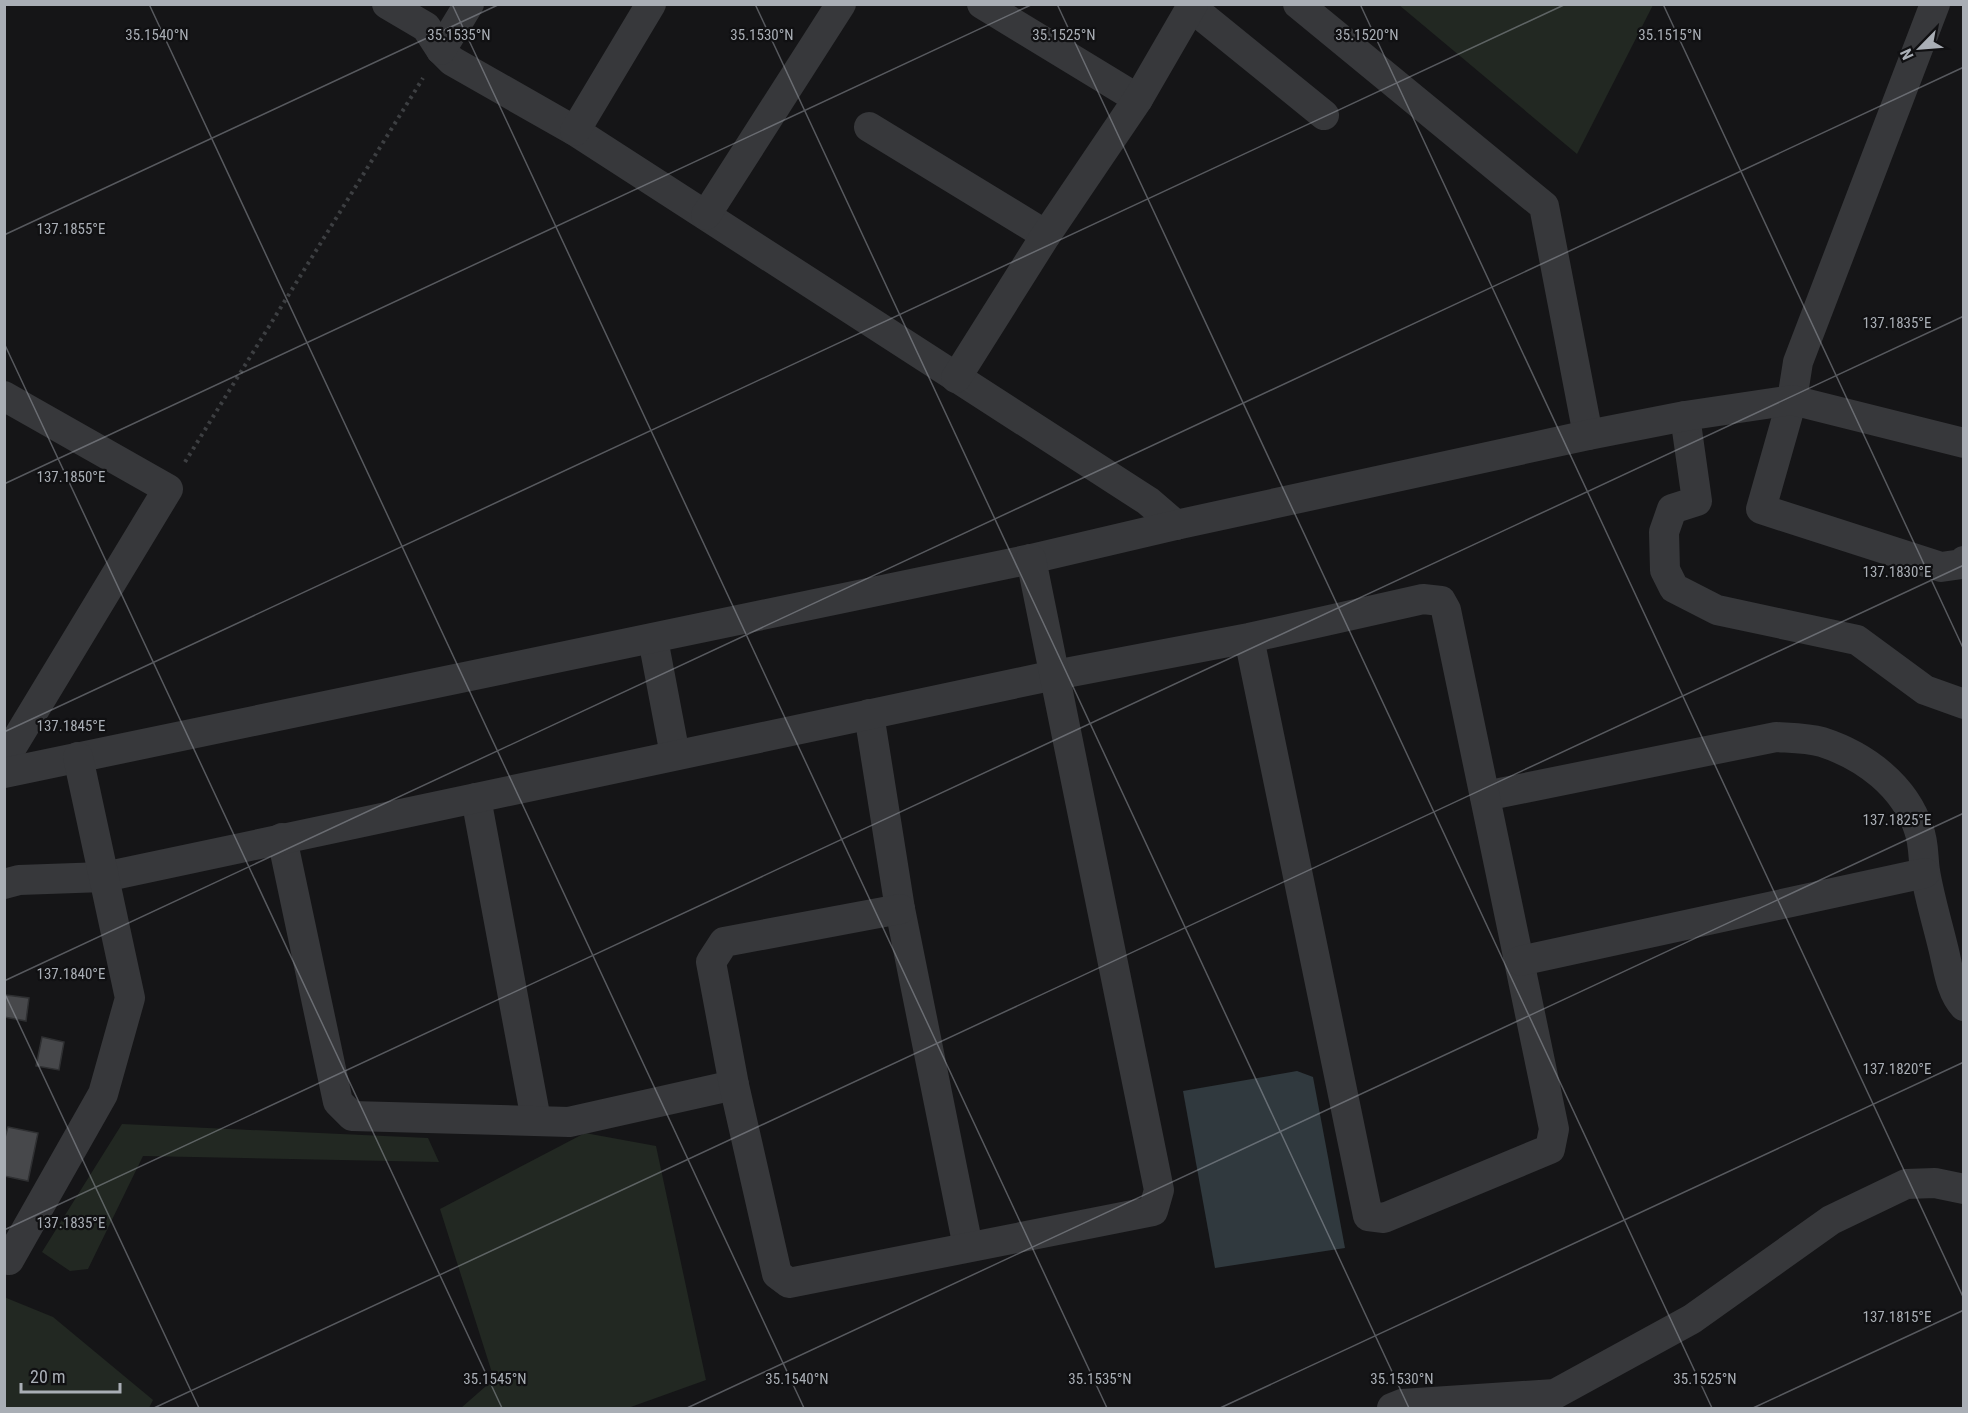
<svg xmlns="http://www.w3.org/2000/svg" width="1968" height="1413" font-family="'Roboto Condensed',sans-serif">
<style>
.green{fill:#222822}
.water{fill:#30393e}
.building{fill:#47484b;stroke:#2f3032;stroke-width:1.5}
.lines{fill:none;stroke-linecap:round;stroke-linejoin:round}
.path{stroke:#3d3f42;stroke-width:4;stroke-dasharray:3 4.5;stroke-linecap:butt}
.minor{stroke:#37383b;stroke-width:30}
.ticks{fill:none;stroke:#a9aeb5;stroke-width:1.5;stroke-opacity:0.45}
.ticks-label{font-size:15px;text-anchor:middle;fill:#a9aeb5;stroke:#101012;stroke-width:4.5;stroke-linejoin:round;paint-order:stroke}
</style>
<rect width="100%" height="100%" fill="#151517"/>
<g class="green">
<polygon points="1399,5 1653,5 1577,154"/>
<polygon points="122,1124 428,1138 439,1162 143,1156 88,1269 70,1271 42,1252"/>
<polygon points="585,1133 656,1146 706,1380 628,1408 461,1408 494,1379 440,1209"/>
<polygon points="4,1297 53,1317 153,1400 149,1408 5,1408"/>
</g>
<polygon class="water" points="1297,1071 1313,1077 1345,1248 1215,1268 1183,1091"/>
<g class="building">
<polygon points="6,995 29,998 26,1021 4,1017"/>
<polygon points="42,1037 64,1042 59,1070 36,1066"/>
<polygon points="8,1127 38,1133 28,1181 4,1176 4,1141"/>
</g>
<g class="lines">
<polyline class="path" points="185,462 423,78"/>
<g class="minor">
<polyline points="387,4 426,27 441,50 452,61 575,131 1148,501 1176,525"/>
<polyline points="982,4 1138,99"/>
<polyline points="1298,4 1544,206 1588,435"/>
<polyline points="1935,4 1798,362 1792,400 1761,509 1941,567 1962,564 1964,561"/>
<polyline points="1191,7 1324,115"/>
<polyline points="441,50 469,4"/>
<polyline points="869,127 1046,235"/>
<polyline points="575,131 651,4"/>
<polyline points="706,215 841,4"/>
<polyline points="956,378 1046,235 1138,99 1193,4"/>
<polyline points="4,396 168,489 4,760"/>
<polyline points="1685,416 1697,501 1672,509 1664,532 1665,570 1674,588 1717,610 1857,640 1925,690 1964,704"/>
<polyline points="653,639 675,755"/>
<polyline points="869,714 900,909 968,1247"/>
<polyline points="4,773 1031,559 1176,525 1588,435 1685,416 1792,400 1964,443"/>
<path d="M1485,796L1776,737C1791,738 1807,738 1822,742C1865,756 1905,786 1919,830C1924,843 1923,858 1925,871C1929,896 1937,922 1943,947C1948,966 1950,991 1964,1006"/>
<polyline points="476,798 536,1120"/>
<polyline points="282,838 338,1102 352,1116 569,1122 734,1085"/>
<polyline points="4,884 19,880 104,877 1055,675 1249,638 1423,599 1441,601 1446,610 1554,1129 1550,1149 1384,1218 1368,1216 1249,638"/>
<polyline points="900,909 724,942 711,962 734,1085 777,1274 789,1283 1153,1211 1159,1190 1031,559"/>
<polyline points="1520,961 1925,873"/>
<polyline points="4,1259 9,1260 103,1094 130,998 78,757"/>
<polyline points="1392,1408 1402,1404 1555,1394 1692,1319 1831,1220 1906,1184 1935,1183 1964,1189"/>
</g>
</g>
<path class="ticks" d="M149,4L804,1408M452,4L1107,1408M755,4L1409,1408M1057,4L1712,1408M1360,4L1964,1299M1663,4L1964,650M4,235L500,4M4,343L502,1408M4,484L1033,4M4,732L1566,4M4,981L1964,67M4,992L199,1408M4,1230L1964,316M154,1408L1964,565M687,1408L1964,813M1220,1408L1964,1062M1753,1408L1964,1310"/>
<g class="ticks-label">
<text x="1064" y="40">35.1525°N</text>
<text x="157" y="40">35.1540°N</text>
<text x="459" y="40">35.1535°N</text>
<text x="762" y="40">35.1530°N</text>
<text x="1367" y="40">35.1520°N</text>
<text x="1670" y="40">35.1515°N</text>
<text x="71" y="234">137.1855°E</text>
<text x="1897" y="328">137.1835°E</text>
<text x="71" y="482">137.1850°E</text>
<text x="1897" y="577">137.1830°E</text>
<text x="71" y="731">137.1845°E</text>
<text x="1897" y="825">137.1825°E</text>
<text x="71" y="979">137.1840°E</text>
<text x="1897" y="1074">137.1820°E</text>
<text x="71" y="1228">137.1835°E</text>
<text x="1897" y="1322">137.1815°E</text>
<text x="495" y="1384">35.1545°N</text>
<text x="797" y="1384">35.1540°N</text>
<text x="1100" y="1384">35.1535°N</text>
<text x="1402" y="1384">35.1530°N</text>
<text x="1705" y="1384">35.1525°N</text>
</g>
<rect width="1968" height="1413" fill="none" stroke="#a9aeb5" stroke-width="12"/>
<g transform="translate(1920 48) rotate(245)" stroke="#101012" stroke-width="4.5" paint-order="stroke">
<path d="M0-4.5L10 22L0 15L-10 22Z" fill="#a9aeb5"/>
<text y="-9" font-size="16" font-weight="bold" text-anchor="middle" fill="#a9aeb5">N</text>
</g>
<path d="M21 1383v9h99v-9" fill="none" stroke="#a9aeb5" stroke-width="3"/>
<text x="30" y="1383" font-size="18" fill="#a9aeb5" stroke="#101012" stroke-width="4.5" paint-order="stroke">20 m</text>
</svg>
